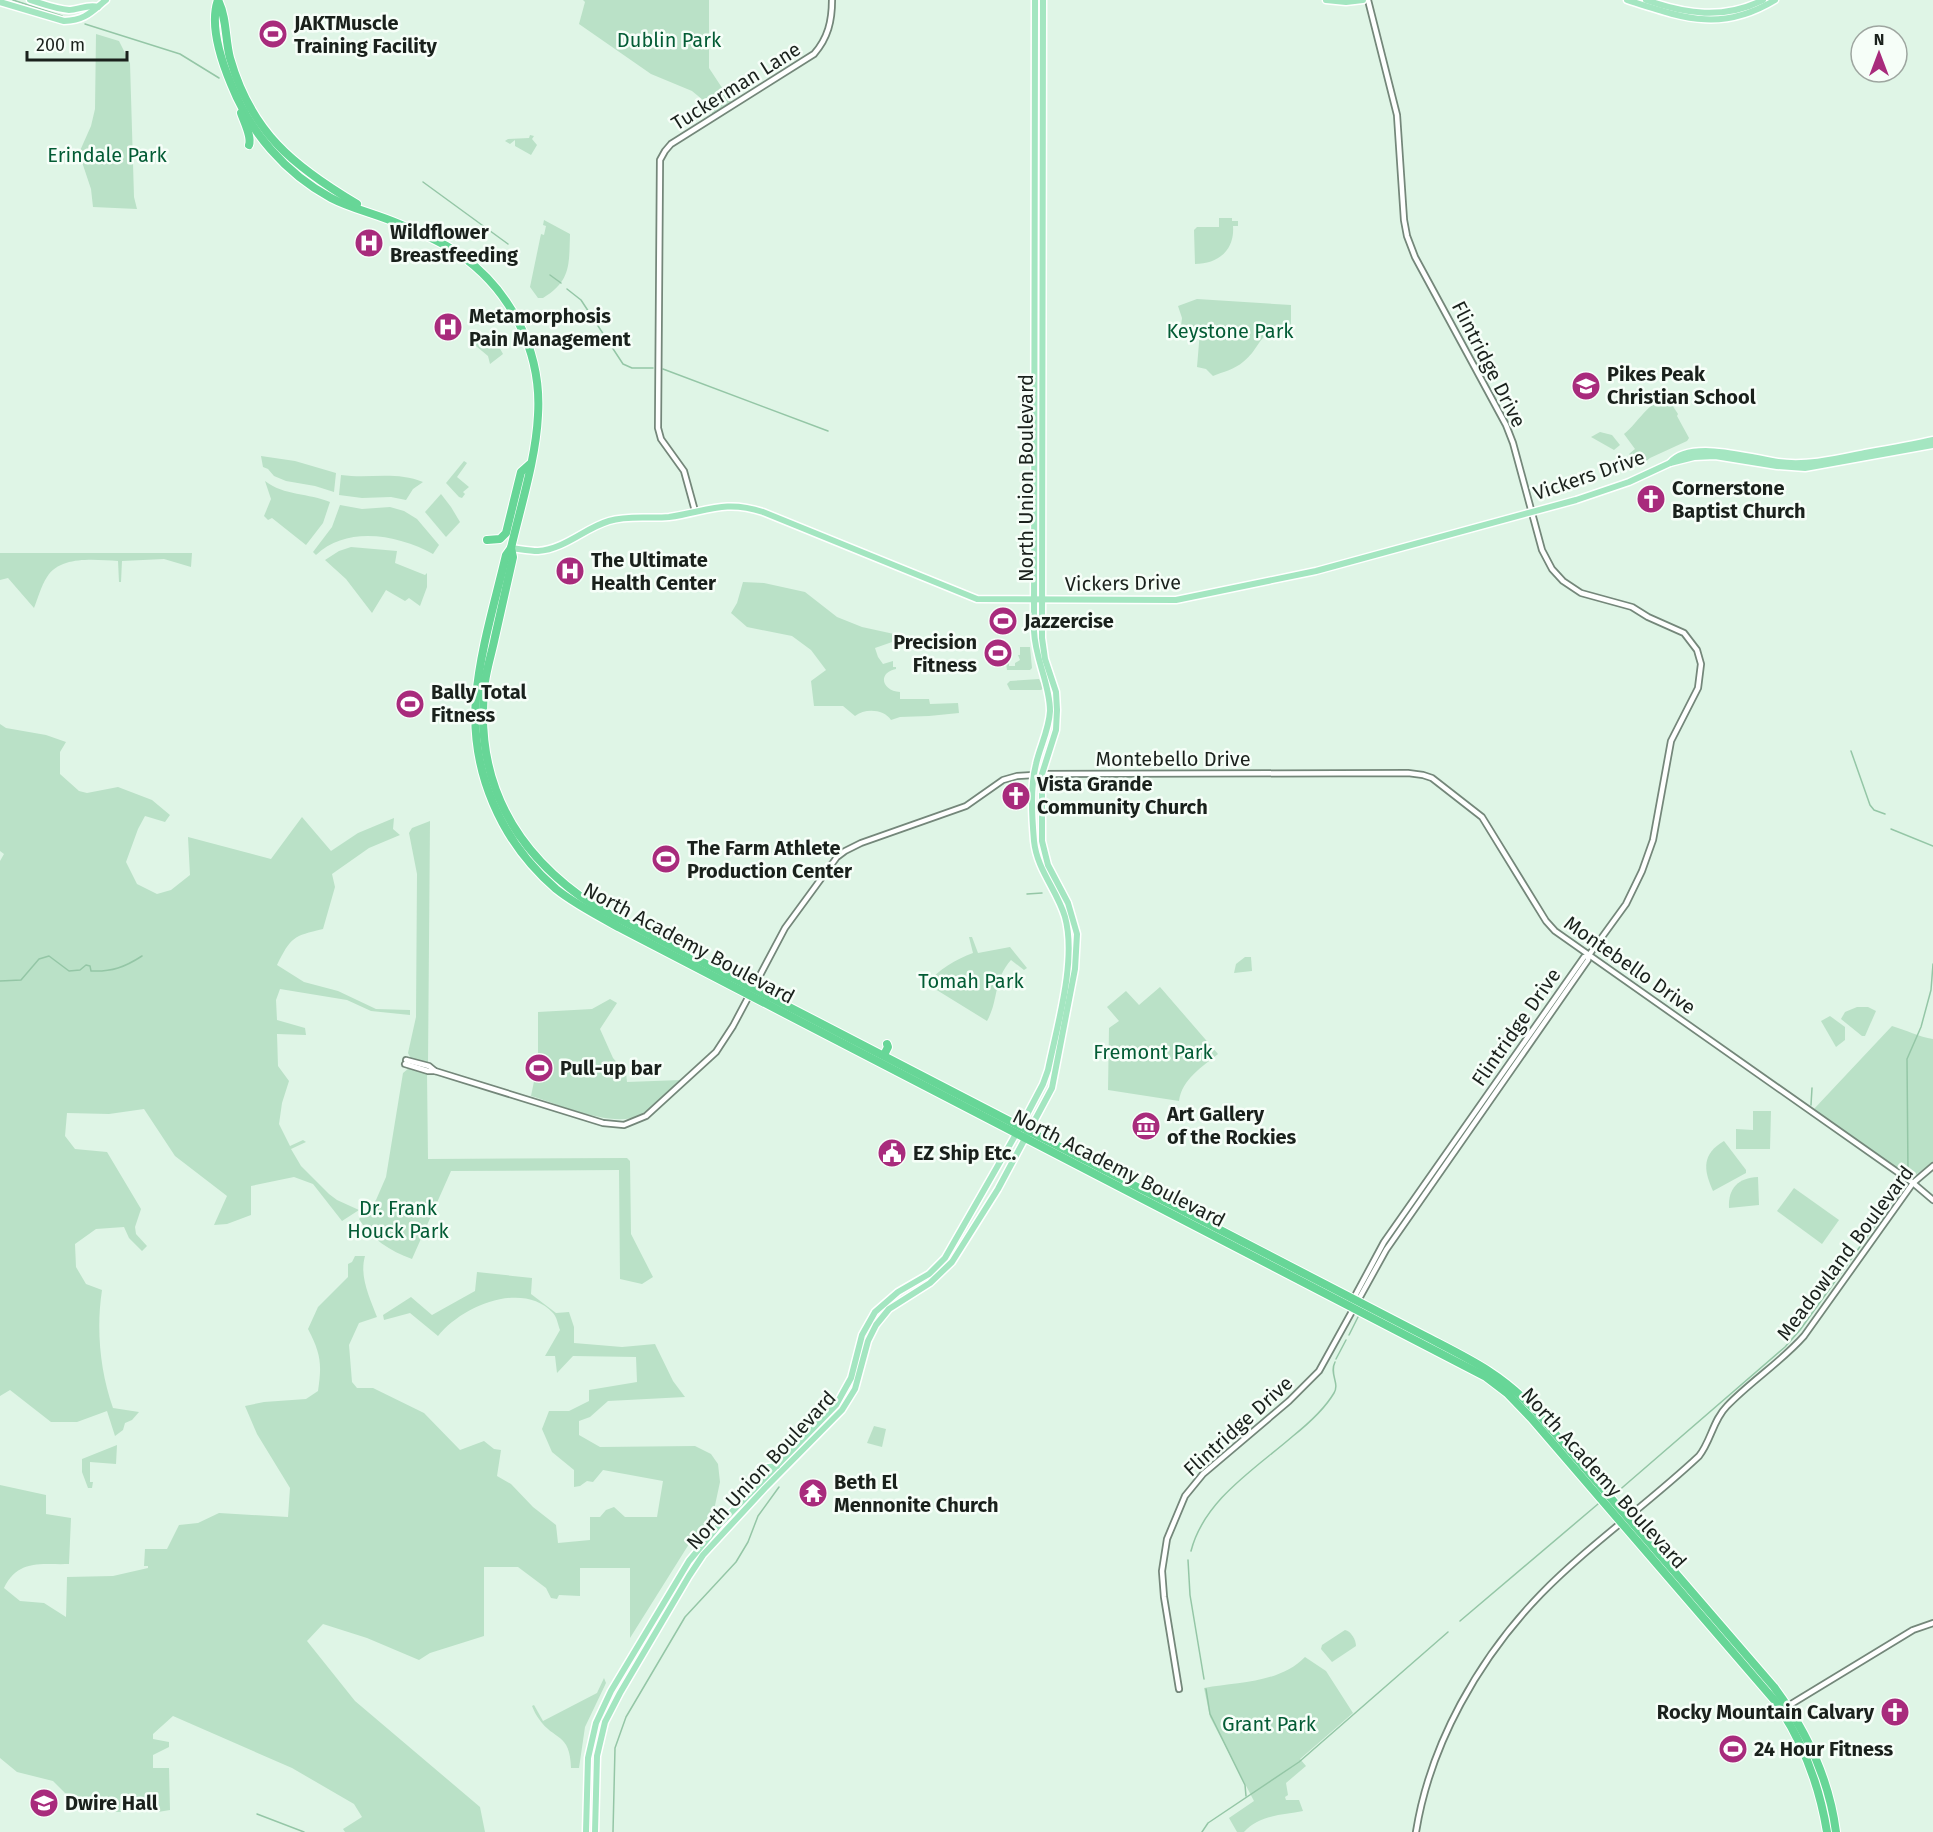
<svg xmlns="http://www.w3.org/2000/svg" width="1933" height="1832" font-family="'Fira Sans',sans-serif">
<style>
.green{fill:#bae1c7}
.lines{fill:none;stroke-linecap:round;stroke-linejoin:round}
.stream{stroke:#94c6a6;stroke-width:1.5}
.minor-casing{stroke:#74877a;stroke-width:8}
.major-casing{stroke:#fff;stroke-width:9}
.highway-casing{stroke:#fff;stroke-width:10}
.minor{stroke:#fff;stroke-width:4.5}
.major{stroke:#a4e6c1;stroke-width:6}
.highway{stroke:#67d697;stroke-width:8}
.labels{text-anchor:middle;stroke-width:5;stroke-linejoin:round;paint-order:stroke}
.poi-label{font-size:20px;font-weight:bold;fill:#1a211c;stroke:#f6fef8;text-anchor:start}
.park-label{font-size:20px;fill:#035c35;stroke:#f6fef8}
.street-label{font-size:20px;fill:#1a211c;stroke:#f6fef8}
</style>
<rect width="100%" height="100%" fill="#dff5e6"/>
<g class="green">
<polygon points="583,0 709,0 709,68 732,103 713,114 703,100 692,91 651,74 579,24 585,2"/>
<polygon points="96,34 119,41 130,63 134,197 137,209 93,207 91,189 79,153 91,126 95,109"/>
<polygon points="530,135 534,136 532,139 537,145 531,155 515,146 515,140 510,144 505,141 508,139 529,138"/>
<path d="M1219,218H1232V221H1238V226H1233C1235,250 1218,264 1195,264L1194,230L1197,227H1219Z"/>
<path d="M544,220L570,234C569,265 571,281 543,298H538L530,287L541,234L544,235L546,226L543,225Z"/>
<path d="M1197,299L1291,305V329C1256,329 1263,347 1243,362C1235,369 1223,372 1213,376L1206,369L1197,367L1200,331L1181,326L1182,318L1178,306Z"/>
<polygon points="485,333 493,336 503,354 490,364 488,356 470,341"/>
<path d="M1667,397L1678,414L1677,416L1689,438L1687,441L1650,458L1639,467L1629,454L1635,449L1624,434C1639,422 1647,403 1667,397Z"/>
<polygon points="1600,432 1612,435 1620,445 1614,450 1591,437"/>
<polygon points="261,456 295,461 336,473 334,492 315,486 286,481 274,476 268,469 263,467"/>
<polygon points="464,461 467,463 457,477 469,487 463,492 465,494 462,498 459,497 446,483"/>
<path d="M341,475C369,479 396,471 423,482L413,489L406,500L391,497L362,498L339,495Z"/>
<path d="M265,481C284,496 309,493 330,502L323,523L306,545L272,518L268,520L264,516L271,499Z"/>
<polygon points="441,494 451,507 460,522 446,537 425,512"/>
<path d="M340,505L362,509L390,507L404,511L417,519L439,545L433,554C399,535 347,525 316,555L313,552L332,527Z"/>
<polygon points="351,547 397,551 395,563 425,575 427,573 427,587 420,606 409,598 405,601 386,590 372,613 346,579 325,560 339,551"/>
<path d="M0,553H192L191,567L164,559L122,561L121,582H119L118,561C96,560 61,555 47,577C41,586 38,598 34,608L8,578L0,580Z"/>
<path d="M743,582L764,583L805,592L837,617L862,627L894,634L895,641L875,648L878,657L883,664L893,661V667H896V669C877,673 882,691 900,692V699H929L930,704L958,703L959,713L929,716L900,717L891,720C884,709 865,708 855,716L843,706H814L811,681L826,670L811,650L792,636L747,627L731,613L737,603Z"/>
<polygon points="1020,647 1030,647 1032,668 1030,670 1007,670 1006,663 1009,663 1009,666 1015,666 1015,663 1020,660 1018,655 1020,655"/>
<polygon points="1039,679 1044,688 1041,690 1010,690 1007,684 1010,681"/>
<path d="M0,724L6,728L46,735L66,742L60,752V774L79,791L87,793L118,787L152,800L170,815L165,822L145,816L138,829L126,862L137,884L157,894L171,890L190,875L188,837L271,859L302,817L331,851L358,833L394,818L393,829L400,835L369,848L332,874L335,887L323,929C293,936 291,937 277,965L304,982L338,991L376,1009L410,1010V1015L371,1011L347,1000L280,989L276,1000L277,1020L305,1028L306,1035L277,1034L278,1066L289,1081L282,1103L279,1124L290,1146L303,1140L306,1142L291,1149L301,1166L329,1194L337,1200L359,1210L342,1221L313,1184L294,1177L251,1186V1215L227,1224L214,1225L227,1196L175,1156L144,1109L109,1114L67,1113L65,1136L75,1149L107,1152L141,1209L135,1227L136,1234L147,1246L142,1251L129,1238L124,1227L96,1229L75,1244L76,1267L86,1284L102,1290C96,1329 100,1371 113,1408L139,1412L132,1420L125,1423L123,1430L115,1436L107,1411L77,1422H51L10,1390L0,1396V861L4,854L0,851Z"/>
<polygon points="430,821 428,1064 411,1059 408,1053 416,1017 417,874 409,833 412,828"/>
<path d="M969,937H972L978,953L1010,947L1027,968L1024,970L1011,960C993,980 999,1000 987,1021L927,984C938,970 956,959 973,953Z"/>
<polygon points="1245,957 1251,957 1252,971 1234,973 1236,964"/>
<path d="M1160,987L1218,1054C1202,1067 1182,1079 1179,1101L1108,1090L1109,1028L1119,1021L1107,1007L1126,991L1139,1005Z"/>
<path d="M610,999L617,1003L600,1029L613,1058L626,1073L627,1082L681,1080C668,1092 654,1108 638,1116C612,1128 558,1104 531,1096L538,1062V1012L592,1009Z"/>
<polygon points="1857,1007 1868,1007 1876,1011 1865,1036 1862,1036 1841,1019 1845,1012"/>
<polygon points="1830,1016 1845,1027 1845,1040 1836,1047 1821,1021"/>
<path d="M1892,1026C1906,1030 1919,1037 1933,1039V1163L1911,1178L1814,1109Z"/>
<path d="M409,1068L427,1073L428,1159L627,1158L630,1161L631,1234L653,1277L642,1284L620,1279L619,1170L451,1171L412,1259C390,1251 371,1239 359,1219L376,1200L386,1177L403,1073Z"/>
<polygon points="1753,1111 1771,1111 1770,1149 1736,1149 1736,1129 1753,1130"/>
<path d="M1724,1141L1746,1170V1173L1713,1191C1703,1169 1702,1154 1724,1141Z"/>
<path d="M1758,1177L1759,1205L1729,1208C1728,1188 1738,1178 1758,1177Z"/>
<polygon points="1794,1188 1839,1220 1822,1244 1777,1211"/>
<path d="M355,1256H365C359,1277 370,1298 377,1317L359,1323L349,1345L352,1382L357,1388H373L424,1413L460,1450L484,1441L494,1449L501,1450L497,1476L511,1484L533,1507L556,1525L558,1543L590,1540V1517H600L606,1510L614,1507L625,1517H657L663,1481L603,1470L593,1482L587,1481L580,1486L574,1487V1470L552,1452L542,1429L549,1411H569L589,1401V1390L637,1382L636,1357L573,1356L557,1373L555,1356H545L560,1330C558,1325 557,1317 553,1313C523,1280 462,1306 438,1336L410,1313L384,1320L383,1315L411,1297L432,1315L475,1291L477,1272L532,1278L531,1294L556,1313L569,1312L574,1327V1343L622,1347L655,1344L673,1381L685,1397L608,1401L590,1417L579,1421V1435L600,1447L695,1446L711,1454L718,1464L720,1482L714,1510L715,1516L689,1544L630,1638V1568H580V1596L559,1595L557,1599L551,1598L546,1588L518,1567H484V1636L430,1653L419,1660L367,1638L323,1624L307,1641L355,1701L480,1807L485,1832H345L343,1829L362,1817L354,1804L292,1768L173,1716L153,1734V1739L169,1742V1747L153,1755V1768H169L170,1810L158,1812H110L73,1801L53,1781L17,1772L0,1758V1485L46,1495V1514L71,1518L69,1564C41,1565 18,1559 4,1588L20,1601L44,1603L66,1617L67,1577L113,1576L148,1568V1566H144L145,1549H167L179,1525L198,1523L219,1513L288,1517L290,1488L257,1434L245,1406L264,1402L306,1399L318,1391C322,1364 321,1354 308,1329L318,1307L348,1277V1264L352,1262Z"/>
<polygon points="874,1426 886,1429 882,1447 867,1443"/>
<polygon points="117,1445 116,1464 90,1462 90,1482 93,1482 92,1488 88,1488 82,1472 82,1459"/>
<path d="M1345,1630C1351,1631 1356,1640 1356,1646L1332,1662L1321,1649L1322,1645Z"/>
<path d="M1305,1657L1326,1671L1353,1713L1300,1759L1306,1766L1286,1783L1288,1795L1285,1797L1286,1800H1299L1303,1811C1282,1815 1259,1815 1244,1832H1237L1229,1818L1254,1801L1210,1717L1204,1688C1238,1682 1280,1683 1305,1657Z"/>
<path d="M604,1678L606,1683L585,1727L579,1768H571C570,1732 554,1741 539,1719C536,1715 534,1711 532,1706L534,1705L543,1721L597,1693Z"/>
</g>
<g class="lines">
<g class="stream">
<polyline points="13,0 62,16"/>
<polyline points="85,24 180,54 219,78"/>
<polyline points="423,182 508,244"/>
<polyline points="550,275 561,283"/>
<polyline points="567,289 581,300 623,364 632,368 653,368"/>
<polyline points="663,369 828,431"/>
<polyline points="1851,751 1870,805 1874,810 1885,814"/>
<polyline points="1891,829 1933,846"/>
<polyline points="1027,894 1042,893"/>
<path d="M0,981L21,980L39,959L49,956L69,971L80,970L86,965L90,966L91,971C112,972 125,967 142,956"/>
<polyline points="1811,1105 1812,1088"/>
<polyline points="1908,1174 1907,1059 1921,1027 1931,990 1933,964"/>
<polyline points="1349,1335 1358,1317"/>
<polyline points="1336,1359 1346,1340"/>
<polyline points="1616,1493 1785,1347 1800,1330 1905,1184"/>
<path d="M1191,1551C1204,1500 1255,1469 1293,1436C1308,1424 1324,1410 1334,1393C1340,1383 1329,1374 1335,1362"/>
<polyline points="1188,1560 1190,1595 1204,1679"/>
<polyline points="1460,1621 1598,1504"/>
<polyline points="1206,1689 1210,1714 1245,1785 1246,1796"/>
<polyline points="257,1814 304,1832"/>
<polyline points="613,1832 615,1748 626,1717 685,1617 736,1562 748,1542 758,1516 779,1487"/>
<polyline points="1202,1832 1208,1823 1299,1762 1448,1632"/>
</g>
<g class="minor-casing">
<g id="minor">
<path d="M695,511L684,471L661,439L658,428L660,160L665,151L671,144L814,54C828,38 832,21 832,0"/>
<polyline points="1042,774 1408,773 1423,775 1432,778 1482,817 1546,921 1555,931 1913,1183 1933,1200"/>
<polyline points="406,1060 429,1066 435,1071"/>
<polyline points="405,1064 428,1071 435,1071 603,1123 624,1125 646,1116 716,1052 733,1026 785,928 837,857 845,851 861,843 966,806 1003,780 1017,776 1034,775"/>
<polyline points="1357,1301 1356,1294 1384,1242 1584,957 1589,955"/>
<polyline points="1179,1689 1164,1597 1162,1571 1167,1539 1185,1496 1203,1474 1289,1401 1319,1371 1386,1250 1588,960 1589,955 1626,904 1642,871 1653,840 1671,741 1698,688 1701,664 1697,650 1684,633 1648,617 1632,607 1581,593 1563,581 1552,569 1542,550 1513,443 1506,425 1415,257 1407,236 1404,220 1397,115 1368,0"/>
<polyline points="1788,1706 1913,1630 1933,1623"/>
<path d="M1416,1832C1430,1744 1479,1658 1541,1594C1590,1544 1648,1504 1699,1456C1711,1441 1713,1420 1727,1406C1751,1381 1781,1362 1804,1336L1913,1183L1933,1166"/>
</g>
</g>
<g class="major-casing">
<g id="major">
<path d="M30,0C43,4 56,9 69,10C78,10 88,4 98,7"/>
<polyline points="1326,0 1346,2 1363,0"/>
<path d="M1627,0C1683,18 1721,33 1775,0"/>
<path d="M1646,0C1686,14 1723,20 1763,0"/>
<path d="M0,2L64,21C86,20 91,12 106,0"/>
<polyline points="1670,463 1694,457 1715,456 1777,466 1805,468 1933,445"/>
<path d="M511,548C520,549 529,551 538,551C565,549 585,528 609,521C629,515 649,519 669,517C706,512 724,499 763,512L977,599L1176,600L1316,571L1576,500L1629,482L1670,463C1690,439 1751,458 1778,462C1807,466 1836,459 1865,453C1888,449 1911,445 1933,440"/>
<polyline points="760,1468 777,1466"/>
<path d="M586,1832L588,1758L596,1723L611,1691L689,1561L719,1525L836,1405L851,1378L862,1335L875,1312L898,1292L929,1274L945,1258L1024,1120L1043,1084L1048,1070C1057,1026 1077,960 1065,917C1057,890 1037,870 1034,841C1032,817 1030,788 1036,764C1040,746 1049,730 1050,711C1050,684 1035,659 1034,631L1035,0"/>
<polyline points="595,1832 597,1756 605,1722 620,1693 689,1576 703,1555 765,1488 842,1410 855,1389 868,1341 876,1325 889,1309 930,1283 952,1262 998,1189 1052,1088 1075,969 1077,934 1068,903 1048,865 1042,841 1042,774 1056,730 1057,710 1056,692 1045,659 1042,638 1043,0"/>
</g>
</g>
<g class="highway-casing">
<g id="highway">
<path d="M218,0C209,25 221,60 231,84C250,132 285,173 331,198C352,209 377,214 399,224C419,232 441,241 459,254C511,290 542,352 538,415C536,458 521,505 511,548L506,555C495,602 480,650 476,698C470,771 501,842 556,889C576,905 600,917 622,929L1486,1377L1507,1393L1531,1418L1775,1701C1803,1741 1819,1784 1827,1832"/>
<path d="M218,0C227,18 225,39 230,58C251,132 293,166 357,204"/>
<path d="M241,113C244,122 252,137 249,145"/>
<polyline points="487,540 500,539 506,533 521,472 530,464"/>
<path d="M511,548L513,557C507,584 501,611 495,637C492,652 487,667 485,682C473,781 514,854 596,907L1423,1335C1467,1358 1499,1372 1533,1408L1774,1687C1806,1730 1829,1778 1836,1832"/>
<polyline points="884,1055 888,1047 887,1044"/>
</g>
</g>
<use href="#minor" class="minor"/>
<use href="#major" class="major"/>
<use href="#highway" class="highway"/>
</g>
<defs>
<g id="stadium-disc" transform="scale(1.5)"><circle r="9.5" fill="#a82b7c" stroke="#f6fef8"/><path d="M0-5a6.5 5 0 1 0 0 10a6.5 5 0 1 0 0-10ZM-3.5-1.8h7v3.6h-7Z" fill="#fff"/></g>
<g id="hospital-disc" transform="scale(1.5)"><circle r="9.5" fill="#a82b7c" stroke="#f6fef8"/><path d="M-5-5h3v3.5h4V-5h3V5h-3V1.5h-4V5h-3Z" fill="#fff"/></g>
<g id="school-disc" transform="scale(1.5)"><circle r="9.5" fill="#a82b7c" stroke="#f6fef8"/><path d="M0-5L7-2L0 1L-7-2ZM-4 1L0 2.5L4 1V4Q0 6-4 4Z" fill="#fff"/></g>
<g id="church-disc" transform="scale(1.5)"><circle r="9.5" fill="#a82b7c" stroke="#f6fef8"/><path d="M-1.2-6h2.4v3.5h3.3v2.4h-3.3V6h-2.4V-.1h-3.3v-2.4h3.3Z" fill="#fff"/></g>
<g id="museum-disc" transform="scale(1.5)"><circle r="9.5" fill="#a82b7c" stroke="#f6fef8"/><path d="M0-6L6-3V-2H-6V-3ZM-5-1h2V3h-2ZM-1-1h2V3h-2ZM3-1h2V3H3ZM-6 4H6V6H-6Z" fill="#fff"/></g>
<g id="civic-disc" transform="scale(1.5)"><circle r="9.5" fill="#a82b7c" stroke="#f6fef8"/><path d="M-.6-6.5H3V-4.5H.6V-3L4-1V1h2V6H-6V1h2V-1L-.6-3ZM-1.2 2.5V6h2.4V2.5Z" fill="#fff"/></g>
<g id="temple-disc" transform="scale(1.5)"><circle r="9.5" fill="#a82b7c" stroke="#f6fef8"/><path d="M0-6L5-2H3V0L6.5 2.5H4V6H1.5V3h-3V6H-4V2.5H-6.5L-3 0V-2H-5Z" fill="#fff"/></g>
<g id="university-disc" transform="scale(1.5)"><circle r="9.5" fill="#a82b7c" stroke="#f6fef8"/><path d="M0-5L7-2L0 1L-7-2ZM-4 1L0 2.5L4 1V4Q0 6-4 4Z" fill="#fff"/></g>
</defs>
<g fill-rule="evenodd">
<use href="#stadium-disc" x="273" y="34"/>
<use href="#hospital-disc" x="369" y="243"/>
<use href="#hospital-disc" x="448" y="327"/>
<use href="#school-disc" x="1586" y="386"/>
<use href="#church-disc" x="1651" y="499"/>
<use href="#hospital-disc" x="570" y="571"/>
<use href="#stadium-disc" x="1003" y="621"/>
<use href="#stadium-disc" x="998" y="653"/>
<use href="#stadium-disc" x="410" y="704"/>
<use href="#church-disc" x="1016" y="796"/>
<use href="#stadium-disc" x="666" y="859"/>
<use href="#stadium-disc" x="539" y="1068"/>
<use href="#museum-disc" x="1146" y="1126"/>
<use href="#civic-disc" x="892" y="1153"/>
<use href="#temple-disc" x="813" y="1493"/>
<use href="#church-disc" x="1895" y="1712"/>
<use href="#stadium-disc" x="1733" y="1749"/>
<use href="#university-disc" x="44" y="1803"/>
</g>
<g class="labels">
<g class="poi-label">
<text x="294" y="30">JAKTMuscle<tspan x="294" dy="23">Training Facility</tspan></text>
<text x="390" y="239">Wildflower<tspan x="390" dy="23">Breastfeeding</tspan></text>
<text x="469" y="323">Metamorphosis<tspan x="469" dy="23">Pain Management</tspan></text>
<text x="1607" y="381">Pikes Peak<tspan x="1607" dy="23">Christian School</tspan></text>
<text x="1672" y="495">Cornerstone<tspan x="1672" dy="23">Baptist Church</tspan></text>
<text x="591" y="567">The Ultimate<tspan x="591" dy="23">Health Center</tspan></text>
<text x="1024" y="628">Jazzercise</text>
<text x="977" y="649" text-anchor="end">Precision<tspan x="977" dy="23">Fitness</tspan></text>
<text x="431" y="699">Bally Total<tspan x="431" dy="23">Fitness</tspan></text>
<text x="1037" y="791">Vista Grande<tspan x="1037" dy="23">Community Church</tspan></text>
<text x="687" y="855">The Farm Athlete<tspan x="687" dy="23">Production Center</tspan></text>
<text x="560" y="1075">Pull-up bar</text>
<text x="1167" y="1121">Art Gallery<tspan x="1167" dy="23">of the Rockies</tspan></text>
<text x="913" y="1160">EZ Ship Etc.</text>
<text x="834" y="1489">Beth El<tspan x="834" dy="23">Mennonite Church</tspan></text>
<text x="1874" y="1719" text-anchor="end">Rocky Mountain Calvary</text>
<text x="1754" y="1756">24 Hour Fitness</text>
<text x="65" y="1810">Dwire Hall</text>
</g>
<g class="park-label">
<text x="669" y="47">Dublin Park</text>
<text x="107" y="162">Erindale Park</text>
<text x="1230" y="338">Keystone Park</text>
<text x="971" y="988">Tomah Park</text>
<text x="1153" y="1059">Fremont Park</text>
<text x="398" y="1215">Dr. Frank<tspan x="398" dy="23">Houck Park</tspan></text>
<text x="1269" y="1731">Grant Park</text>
</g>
<g class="street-label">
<text transform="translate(736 86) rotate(-32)" y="7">Tuckerman Lane</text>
<text transform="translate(1489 364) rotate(63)" y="7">Flintridge Drive</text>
<text transform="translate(1589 475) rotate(-19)" y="7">Vickers Drive</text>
<text transform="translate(1026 478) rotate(-90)" y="7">North Union Boulevard</text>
<text transform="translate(1123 583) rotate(-1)" y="7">Vickers Drive</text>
<text x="1173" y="766">Montebello Drive</text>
<text transform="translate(689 943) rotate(28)" y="7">North Academy Boulevard</text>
<text transform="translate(1630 965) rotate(35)" y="7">Montebello Drive</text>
<text transform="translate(1516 1027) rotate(-55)" y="7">Flintridge Drive</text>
<text transform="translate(1119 1168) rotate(27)" y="7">North Academy Boulevard</text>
<text transform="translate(1845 1253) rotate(-53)" y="7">Meadowland Boulevard</text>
<text transform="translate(1238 1426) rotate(-42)" y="7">Flintridge Drive</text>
<text transform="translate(761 1470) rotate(-47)" y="7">North Union Boulevard</text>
<text transform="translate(1604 1478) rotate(48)" y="7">North Academy Boulevard</text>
</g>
</g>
<g transform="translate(1879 54)"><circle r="28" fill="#f6fef8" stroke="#9ea6a0" stroke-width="1.5"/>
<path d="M0-4.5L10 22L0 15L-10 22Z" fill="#a82b7c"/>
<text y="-9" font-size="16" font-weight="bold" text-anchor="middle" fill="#1a211c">N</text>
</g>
<path d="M27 51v9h100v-9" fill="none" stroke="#1a211c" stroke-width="3"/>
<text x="36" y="51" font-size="18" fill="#1a211c" stroke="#f6fef8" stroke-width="4.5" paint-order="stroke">200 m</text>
</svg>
